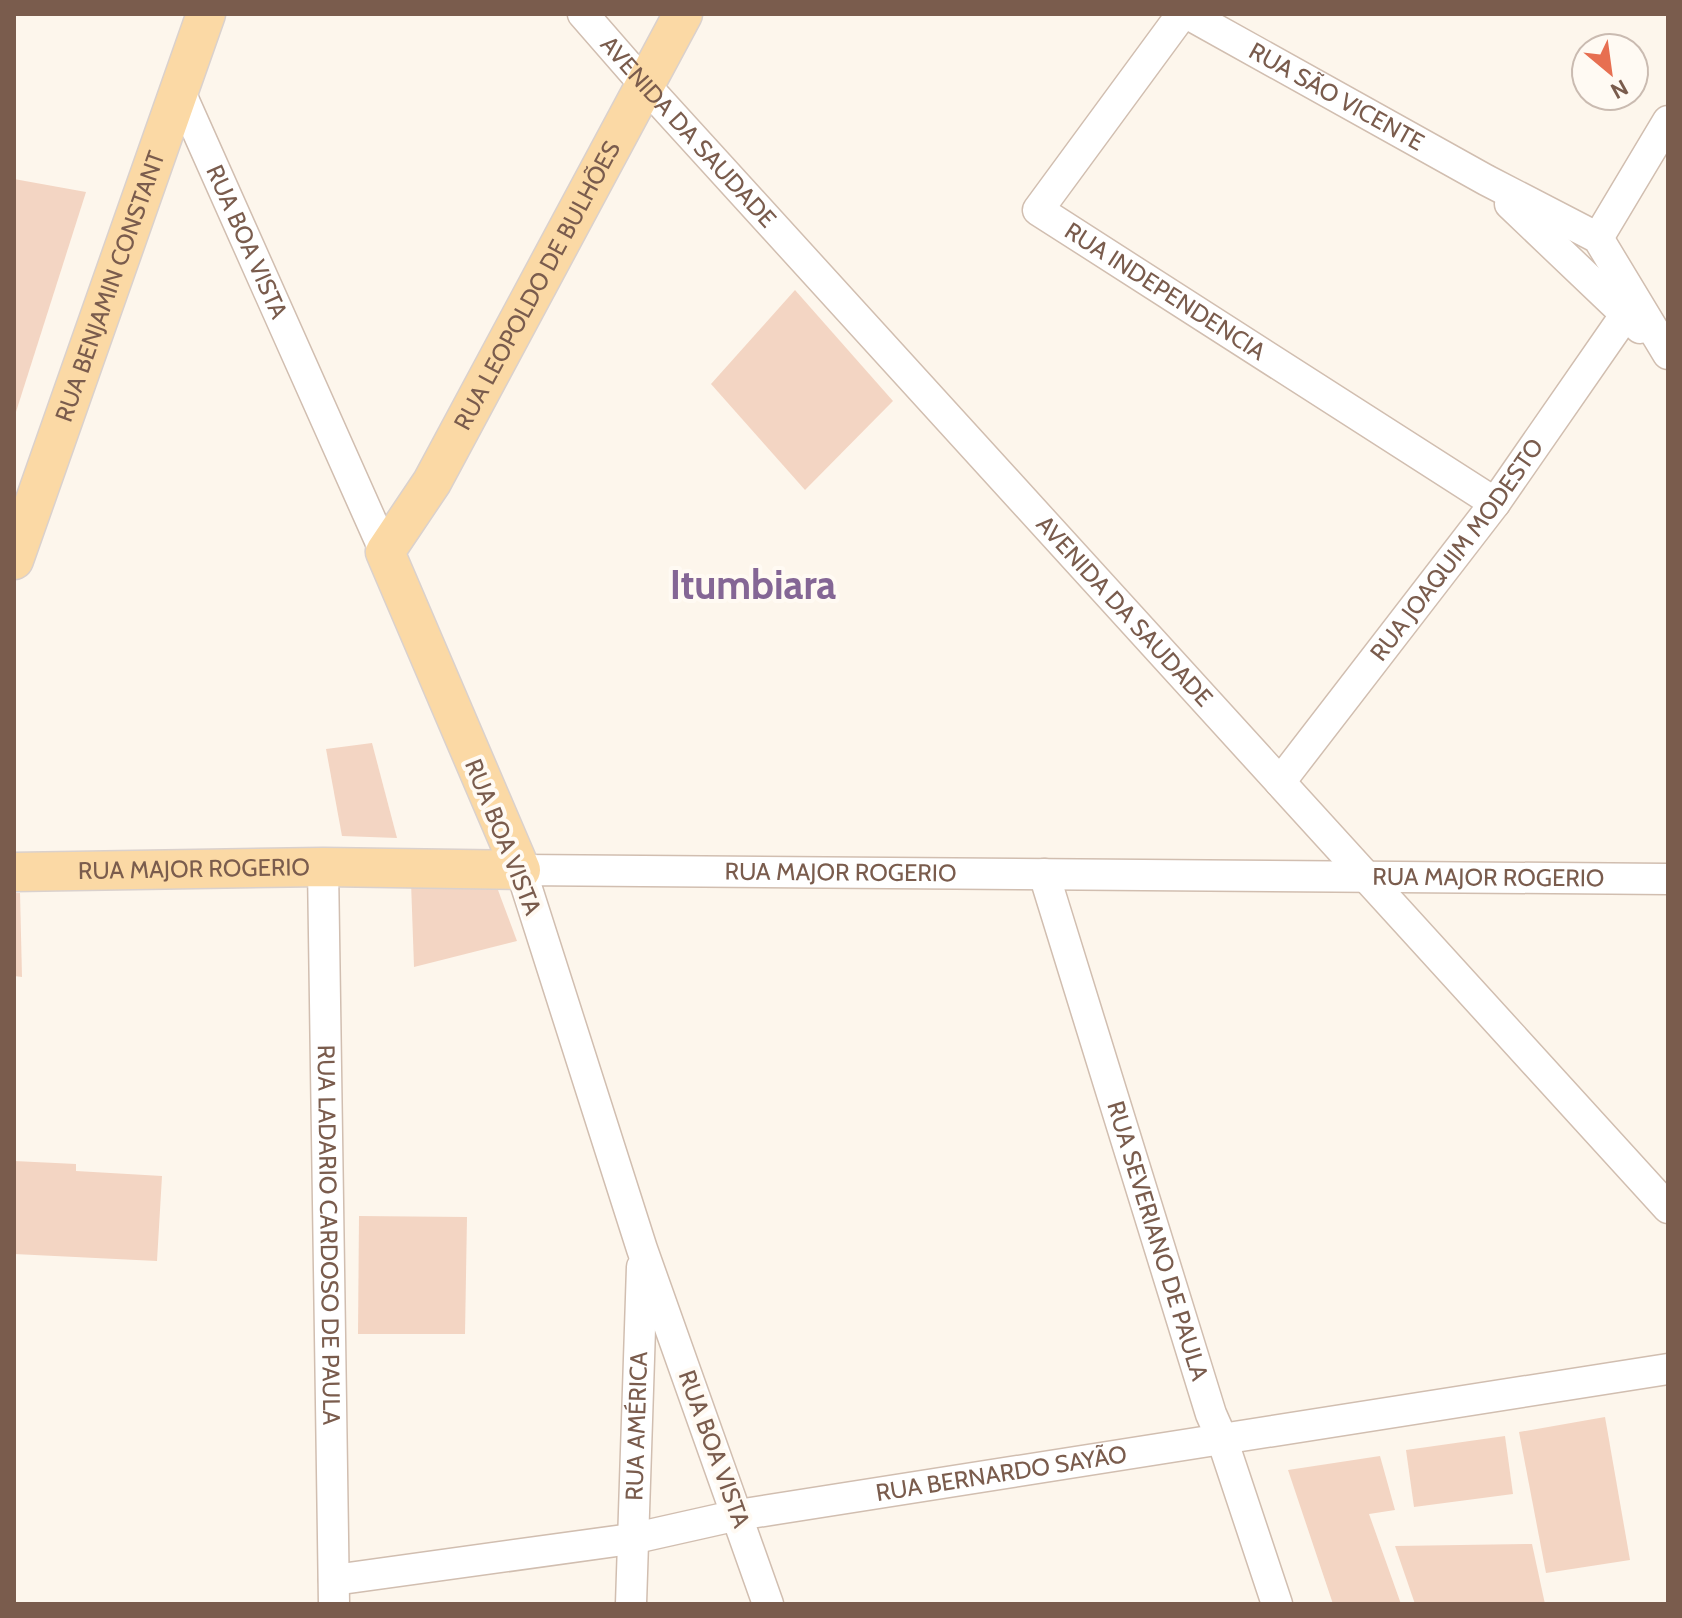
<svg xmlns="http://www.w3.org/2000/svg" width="1682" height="1618" font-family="Cabin,sans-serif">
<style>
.building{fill:#f3d5c3}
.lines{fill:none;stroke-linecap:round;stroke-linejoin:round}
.minor-casing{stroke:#d1beb0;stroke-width:33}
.major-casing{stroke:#dad1cd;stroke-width:41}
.minor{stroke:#fff;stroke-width:30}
.major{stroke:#fbd9a5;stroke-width:38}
.labels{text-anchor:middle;stroke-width:8;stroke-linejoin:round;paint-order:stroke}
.street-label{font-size:24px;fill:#7a5c4d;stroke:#fffaf3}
.town-label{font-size:40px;font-weight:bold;fill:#846695;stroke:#fffaf3}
</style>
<rect width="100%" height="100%" fill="#fdf6ec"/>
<g class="building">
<polygon points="14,179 86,192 15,415 14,415"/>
<polygon points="795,290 893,401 805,490 711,384"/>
<polygon points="372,743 397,838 342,836 326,749"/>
<polygon points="411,882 495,882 517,941 414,967"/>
<polygon points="14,893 20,893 22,977 14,976"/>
<polygon points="14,1161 76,1164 76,1171 162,1176 157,1261 14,1254"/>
<polygon points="359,1216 467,1217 465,1334 358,1334"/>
<polygon points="1605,1417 1630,1560 1546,1573 1519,1432"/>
<polygon points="1505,1436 1513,1494 1414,1507 1406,1450"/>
<polygon points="1380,1456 1395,1510 1369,1514 1401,1604 1333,1604 1288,1470"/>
<polygon points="1532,1544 1545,1604 1415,1604 1395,1546"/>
</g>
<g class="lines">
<g class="minor-casing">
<g id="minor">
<path id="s1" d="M583,14L644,84L1668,1208"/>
<path id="s2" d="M1182,14L1038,210L1495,503"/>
<path id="s3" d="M1188,14L1486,180L1598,238L1668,354"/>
<path id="s4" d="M180,92L385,552"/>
<polyline points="1510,204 1640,328"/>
<polyline points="1598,238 1668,121"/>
<path id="s5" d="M1280,782L1495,503L1626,314"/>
<path id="s6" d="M323,867L334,1604"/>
<path id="s7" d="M1044,874L1211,1414L1222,1439L1277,1604"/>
<path id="s8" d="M334,1580L631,1539L738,1515L1668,1369"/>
<path id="s9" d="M631,1604L642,1267"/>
<path id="s10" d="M768,1604L642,1249L521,870L1668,879"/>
</g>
</g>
<g class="major-casing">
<g id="major">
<path id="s11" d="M14,560L206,14"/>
<path id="s12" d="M14,872L323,867L521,870L385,552L432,482L683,14"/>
</g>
</g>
<use href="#minor" class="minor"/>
<use href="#major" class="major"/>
</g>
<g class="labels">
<g class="street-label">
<text dy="8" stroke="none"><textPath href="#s3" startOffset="170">RUA SÃO VICENTE</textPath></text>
<text dy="8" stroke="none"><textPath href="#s1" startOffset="158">AVENIDA DA SAUDADE</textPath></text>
<text dy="8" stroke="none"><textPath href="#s4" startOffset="164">RUA BOA VISTA</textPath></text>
<text dy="8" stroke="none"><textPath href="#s12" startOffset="1160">RUA LEOPOLDO DE BULHÕES</textPath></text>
<text dy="8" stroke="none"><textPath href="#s11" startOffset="290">RUA BENJAMIN CONSTANT</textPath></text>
<text dy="8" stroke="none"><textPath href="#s2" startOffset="394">RUA INDEPENDENCIA</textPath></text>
<text dy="8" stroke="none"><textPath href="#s5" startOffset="292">RUA JOAQUIM MODESTO</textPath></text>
<text dy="8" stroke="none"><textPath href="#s1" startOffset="806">AVENIDA DA SAUDADE</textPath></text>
<text transform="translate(503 837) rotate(68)" y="8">RUA BOA VISTA</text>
<text dy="8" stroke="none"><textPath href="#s12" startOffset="180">RUA MAJOR ROGERIO</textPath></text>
<text dy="8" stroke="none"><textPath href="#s10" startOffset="1094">RUA MAJOR ROGERIO</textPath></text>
<text dy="8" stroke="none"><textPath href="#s10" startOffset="1742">RUA MAJOR ROGERIO</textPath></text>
<text dy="8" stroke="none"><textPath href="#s6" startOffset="368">RUA LADARIO CARDOSO DE PAULA</textPath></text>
<text dy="8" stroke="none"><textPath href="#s7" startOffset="384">RUA SEVERIANO DE PAULA</textPath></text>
<text dy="8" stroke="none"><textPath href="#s9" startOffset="178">RUA AMÉRICA</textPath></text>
<text transform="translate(714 1449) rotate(70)" y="8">RUA BOA VISTA</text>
<text dy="8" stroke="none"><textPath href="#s8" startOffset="676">RUA BERNARDO SAYÃO</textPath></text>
</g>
<g class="town-label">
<text x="753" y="599">Itumbiara</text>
</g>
</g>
<rect width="1682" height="1618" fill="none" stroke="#7a5c4d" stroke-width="32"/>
<g transform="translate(1610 72) rotate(151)"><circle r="38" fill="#fffaf3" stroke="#cabbb1" stroke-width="2"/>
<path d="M0-6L14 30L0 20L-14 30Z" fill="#e76f51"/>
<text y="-12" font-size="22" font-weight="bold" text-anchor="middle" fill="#7a5c4d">N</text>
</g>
</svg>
